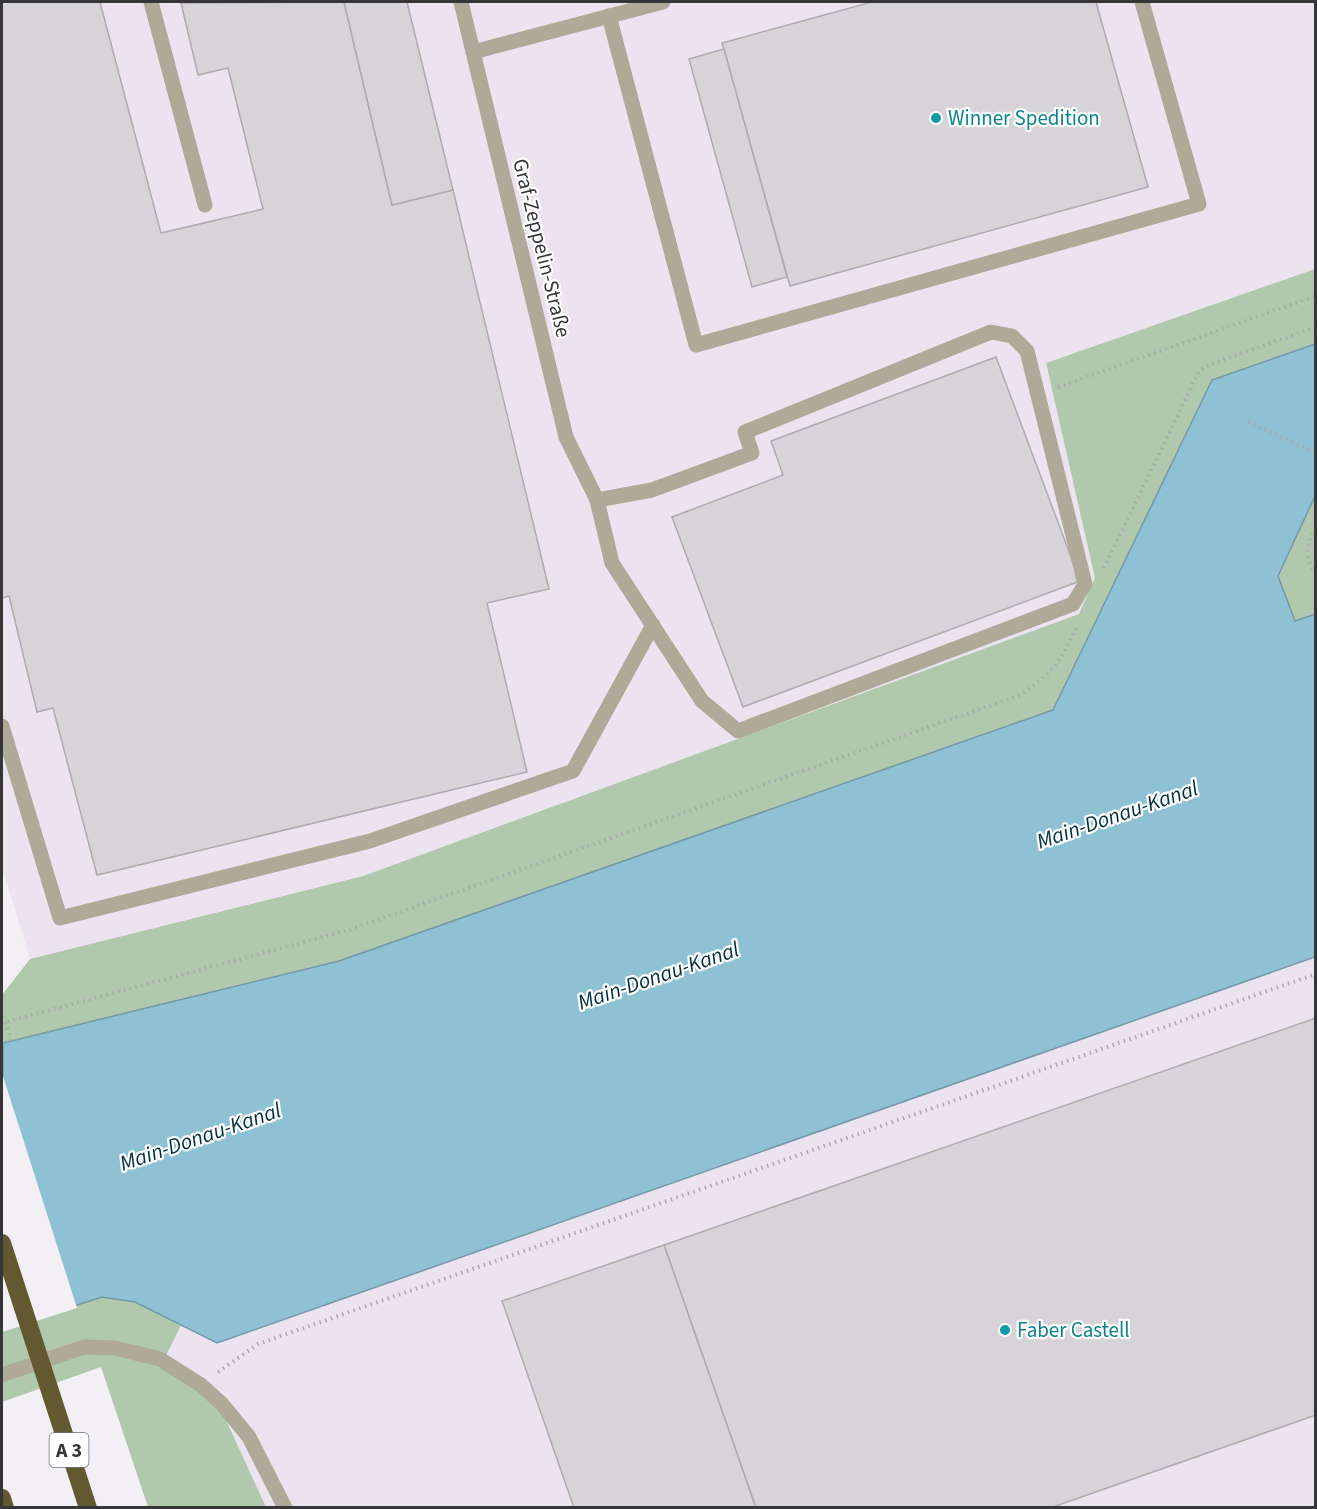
<svg xmlns="http://www.w3.org/2000/svg" width="1317" height="1509" font-family="'Source Sans 3',sans-serif">
<style>
.built{fill:#ebe3ef}
.green{fill:#b0c8ac}
.water{fill:#8fc1d5;stroke:#7497a6;stroke-width:1.5}
.pier{fill:#f3f0f5}
.building{fill:#d7d4d9;stroke:#aeabb0;stroke-width:1.5}
.lines{fill:none;stroke-linecap:round;stroke-linejoin:round}
.path{stroke:#aba9ad;stroke-width:4;stroke-dasharray:1.5 4.5;stroke-linecap:butt}
.lane{stroke:#aeaa97;stroke-width:15}
.street{stroke:#aeaa97;stroke-width:15}
.highway{stroke:#635931;stroke-width:18}
.culture-dot{fill:#0f9aa8;stroke:#fff;stroke-width:2}
.labels{text-anchor:middle;stroke-width:4.5;stroke-linejoin:round;paint-order:stroke}
.shield{fill:#fff;stroke:#727273;stroke-width:1.5}
.shield-label{font-size:20px;font-weight:bold;fill:#363537}
.culture-label{font-size:21px;fill:#0d838f;stroke:#fff;text-anchor:start}
.street-label{font-size:21px;fill:#363537;stroke:#fff}
.water-label{font-size:22px;font-style:italic;fill:#01303f;stroke:#fff}
</style>
<rect width="100%" height="100%" fill="#f3f0f5"/>
<g class="built">
<polygon points="2,2 1315,2 1315,269 1046,363 1095,578 1079,614 362,876 30,959 2,867"/>
<polygon points="1315,957 1315,1507 266,1507 220,1407 165,1358 181,1325 217,1343"/>
</g>
<g class="green">
<polygon points="1315,269 1315,344 1212,380 1053,710 339,961 3,1043 2,1051 2,995 30,959 363,876 1079,614 1095,578 1046,363"/>
<polygon points="1315,496 1315,614 1295,621 1278,576"/>
<polygon points="102,1297 135,1301 181,1325 165,1358 220,1407 266,1507 148,1507 101,1367 2,1402 2,1329"/>
</g>
<polygon class="water" points="1315,344 1315,496 1278,576 1295,621 1315,614 1315,957 217,1343 135,1302 102,1297 2,1329 3,1043 339,961 1053,710 1212,380"/>
<polygon class="pier" points="2,1073 77,1308 2,1332"/>
<g class="building">
<polygon points="2,2 100,2 161,233 263,209 228,68 198,75 181,3 344,2 392,205 453,190 549,589 487,603 527,772 97,875 53,708 37,712 9,596 2,598"/>
<polygon points="344,2 407,2 453,190 392,205"/>
<polygon points="872,2 1096,2 1148,187 790,286 722,43"/>
<polygon points="724,49 787,277 752,287 689,59"/>
<polygon points="996,357 1080,581 743,707 672,517 783,475 771,441"/>
<polygon points="1316,1018 1316,1415 1050,1508 756,1508 664,1245"/>
<polygon points="664,1245 756,1508 574,1508 502,1301"/>
</g>
<g class="lines">
<g class="path">
<polyline points="1058,387 1316,296"/>
<polyline points="1248,422 1316,453"/>
<path d="M1316,528C1307,544 1303,557 1316,572"/>
<polyline points="1104,568 1199,371 1208,365 1316,327"/>
<polyline points="6,1022 11,1041"/>
<path d="M2,1023L345,931L1020,695C1054,672 1061,661 1078,624"/>
<polyline points="218,1372 258,1344 1316,974"/>
</g>
<g class="lane">
<polyline points="151,2 205,205"/>
<polyline points="609,16 696,345 1199,204 1142,2"/>
<polyline points="473,52 663,2"/>
<polygon points="991,332 1012,336 1027,351 1085,584 1073,604 738,731 702,701 612,563 597,500 652,490 752,453 745,432"/>
<polyline points="2,726 60,918 370,841 573,771 653,625"/>
<polyline points="2,1375 84,1347 115,1348 160,1359 201,1385 222,1404 249,1437 285,1508"/>
</g>
<polyline class="street" points="461,2 566,437 597,500"/>
<g class="highway">
<polyline points="2,1243 88,1508"/>
<polyline points="2,1498 5,1508"/>
</g>
</g>
<g class="culture-dot">
<circle cx="936" cy="118" r="6"/>
<circle cx="1005" cy="1330" r="6"/>
</g>
<g class="labels">
<rect class="shield" x="49.5" y="1433" width="39" height="34" rx="4.5"/>
<g class="shield-label">
<text x="69" y="1457">A 3</text>
</g>
<g class="culture-label">
<text x="948" y="125">Winner Spedition</text>
<text x="1017" y="1337">Faber Castell</text>
</g>
<g class="street-label">
<text transform="translate(542 248) rotate(76)" y="7">Graf-Zeppelin-Straße</text>
</g>
<g class="water-label">
<text transform="translate(1117 814) rotate(-19)" y="8">Main-Donau-Kanal</text>
<text transform="translate(658 975) rotate(-19)" y="8">Main-Donau-Kanal</text>
<text transform="translate(200 1136) rotate(-19)" y="8">Main-Donau-Kanal</text>
</g>
</g>
<rect width="1317" height="1509" fill="none" stroke="#363537" stroke-width="6"/>
</svg>
